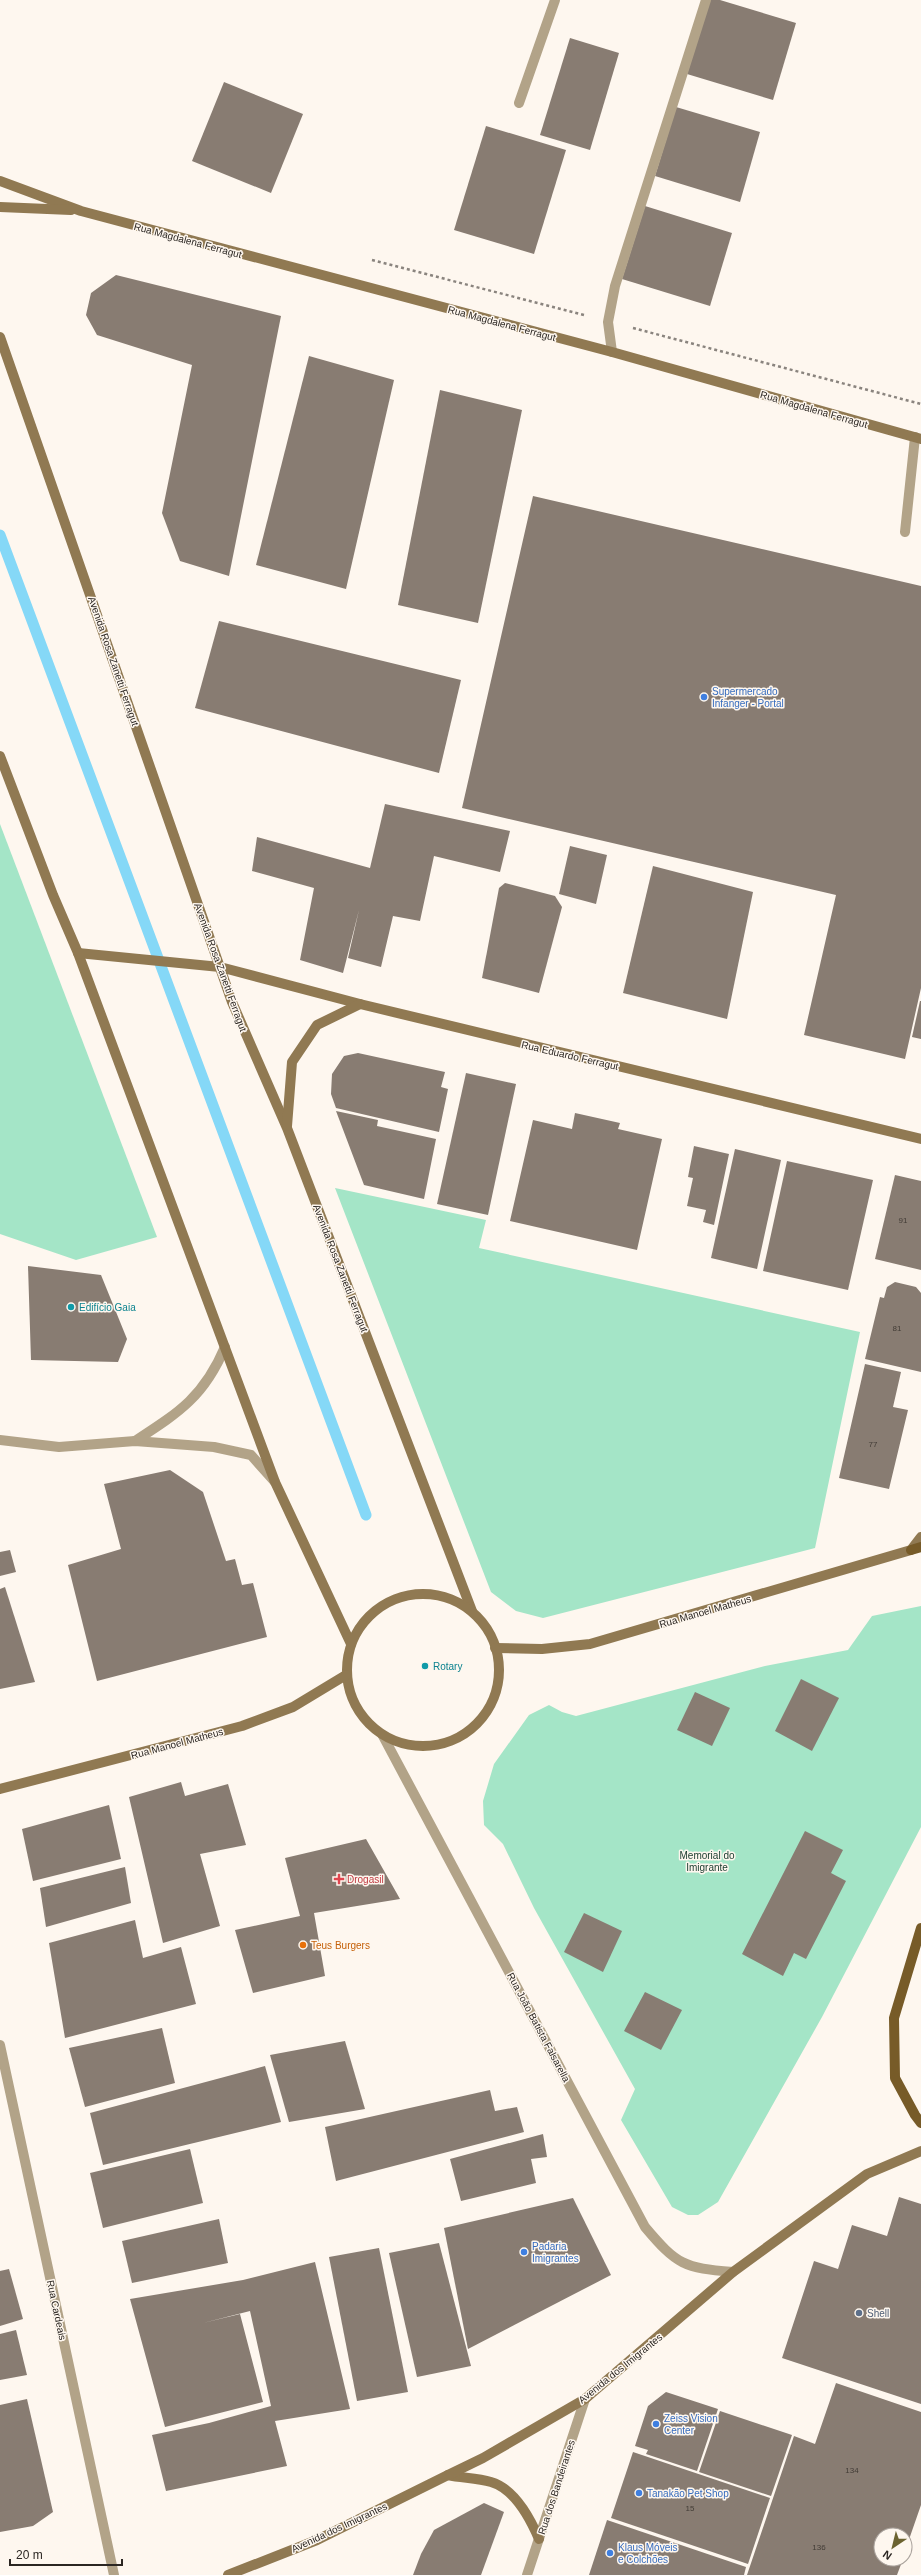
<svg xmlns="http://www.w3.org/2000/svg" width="921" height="2575" font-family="Helvetica,sans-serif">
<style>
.green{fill:#a4e5c7}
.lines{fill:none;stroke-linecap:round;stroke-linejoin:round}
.stream{stroke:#85d8f7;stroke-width:11}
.building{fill:#887c72}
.path{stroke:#8a847e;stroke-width:2.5;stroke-dasharray:3 3;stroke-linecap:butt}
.lane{stroke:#b2a388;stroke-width:10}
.street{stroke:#b2a388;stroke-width:10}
.secondary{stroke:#907952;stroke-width:10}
.primary{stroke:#775b28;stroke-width:10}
.shop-dot{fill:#3f7fe0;stroke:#fef7ef;stroke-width:1.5}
.culture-dot{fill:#0f9aa8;stroke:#fef7ef;stroke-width:1.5}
.health-dot{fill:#e0444e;stroke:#fef7ef;stroke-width:1.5}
.food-dot{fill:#e8710a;stroke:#fef7ef;stroke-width:1.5}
.service-dot{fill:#5c6f8a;stroke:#fef7ef;stroke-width:1.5}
.labels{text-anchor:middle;stroke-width:3;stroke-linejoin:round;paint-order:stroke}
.number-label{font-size:8px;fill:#423c36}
.street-label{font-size:10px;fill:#2b2622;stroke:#fef7ef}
.shop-label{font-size:10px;fill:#366cbe;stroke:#fef7ef;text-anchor:start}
.culture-label{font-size:10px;fill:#0d838f;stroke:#fef7ef;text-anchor:start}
.park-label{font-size:10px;fill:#173a2c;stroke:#fef7ef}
.health-label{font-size:10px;fill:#be3a42;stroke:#fef7ef;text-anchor:start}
.food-label{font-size:10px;fill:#c56008;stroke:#fef7ef;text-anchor:start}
.service-label{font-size:10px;fill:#4e5e75;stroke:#fef7ef;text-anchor:start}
</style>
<rect width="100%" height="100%" fill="#fef7ef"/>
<g class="green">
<polygon points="0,824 157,1237 76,1260 0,1234"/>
<polygon points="335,1188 486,1220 479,1248 860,1332 815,1548 543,1618 516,1611 491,1592"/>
<polygon points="921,1606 921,1827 822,2017 718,2202 698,2215 688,2215 672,2207 621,2120 635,2089 534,1908 503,1844 484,1825 483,1801 494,1764 529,1715 549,1705 562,1712 576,1716 765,1666 848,1650 872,1616"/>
</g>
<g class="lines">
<polyline class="stream" points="0,535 366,1515"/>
</g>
<g class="building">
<polygon points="710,0 720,0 796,23 773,100 687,74"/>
<polygon points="570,38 619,53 590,150 540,135"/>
<polygon points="224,82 303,114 271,193 192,161"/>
<polygon points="676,107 760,132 740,202 655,176"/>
<polygon points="486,126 566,150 534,254 454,230"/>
<polygon points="645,206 732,233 710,306 622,279"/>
<polygon points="116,275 281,316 229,576 180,561 162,513 192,365 97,335 86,315 91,293"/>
<polygon points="309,356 394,380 346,589 256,565"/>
<polygon points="440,390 522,410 478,623 398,605"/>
<polygon points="533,496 921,586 921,988 905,1059 804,1035 836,895 462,808"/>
<polygon points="219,621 461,680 439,773 195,708"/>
<polygon points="385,804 510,831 500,872 434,856 420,921 393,916 381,967 348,958 359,910 343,973 300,960 314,888 252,871 257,837 370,868"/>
<polygon points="570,846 607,855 596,904 559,894"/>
<polygon points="653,866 753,892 727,1019 623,993"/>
<polygon points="505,883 555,896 562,907 539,993 482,978 499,888"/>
<polygon points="920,1001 921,1001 921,1039 912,1037"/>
<polygon points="358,1053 445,1072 441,1087 448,1089 439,1132 336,1108 331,1094 332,1074 344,1056"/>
<polygon points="466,1073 516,1084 488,1215 437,1204"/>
<polygon points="336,1111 378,1120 377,1126 436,1139 424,1199 364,1185"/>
<polygon points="575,1113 620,1123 618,1129 662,1139 637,1250 510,1221 533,1120 572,1129"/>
<polygon points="694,1146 729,1154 714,1225 703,1222 706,1210 687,1206 693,1178 688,1177"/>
<polygon points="735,1149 781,1160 757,1269 711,1258"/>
<polygon points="787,1161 873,1180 848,1290 763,1271"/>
<polygon points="895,1175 921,1181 921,1270 875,1259"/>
<polygon points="28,1266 101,1275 127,1339 118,1362 31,1360"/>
<polygon points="895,1282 916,1287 921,1293 921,1372 865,1359 880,1297 884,1298 887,1287"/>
<polygon points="865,1364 901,1372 893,1407 908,1410 889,1489 839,1478"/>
<polygon points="170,1470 203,1492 226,1561 235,1559 242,1585 253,1583 267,1637 97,1681 68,1565 121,1549 104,1484"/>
<polygon points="10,1550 16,1572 0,1576 0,1552"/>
<polygon points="5,1587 35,1682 0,1689 0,1589"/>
<polygon points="801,1679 839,1698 812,1751 775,1731"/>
<polygon points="695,1692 730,1708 712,1746 677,1730"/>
<polygon points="181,1782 185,1796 228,1784 246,1845 200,1854 220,1926 163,1943 129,1797"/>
<polygon points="109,1805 121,1859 33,1881 22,1829"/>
<polygon points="805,1831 843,1850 831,1873 846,1881 806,1959 794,1953 783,1976 742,1954"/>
<polygon points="366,1839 400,1899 314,1913 325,1976 253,1993 235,1930 300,1916 285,1858"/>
<polygon points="125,1867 131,1903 46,1927 40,1888"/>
<polygon points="584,1913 622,1931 603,1972 564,1952"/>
<polygon points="135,1920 143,1958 181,1947 196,2004 65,2038 49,1943"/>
<polygon points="645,1992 682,2010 661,2050 624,2031"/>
<polygon points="162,2028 175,2083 85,2107 69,2048"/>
<polygon points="345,2041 365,2109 289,2122 270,2055"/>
<polygon points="265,2066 281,2122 103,2165 90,2113"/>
<polygon points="490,2090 495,2111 517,2107 524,2132 336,2181 325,2127"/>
<polygon points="543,2134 547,2157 531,2159 536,2183 461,2201 450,2159"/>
<polygon points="190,2149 203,2203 103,2228 90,2173"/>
<polygon points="899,2197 921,2204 921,2404 782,2358 814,2261 838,2269 852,2225 887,2236"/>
<polygon points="573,2198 611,2275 468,2349 444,2228"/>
<polygon points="219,2219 228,2263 132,2283 122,2241"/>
<polygon points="439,2243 471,2366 417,2377 389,2253"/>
<polygon points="379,2248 408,2392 357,2401 329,2257"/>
<polygon points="315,2262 350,2409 275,2421 287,2466 166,2491 152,2435 209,2423 271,2406 250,2311 203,2323 240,2314 263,2402 165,2427 130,2299 243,2280"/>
<polygon points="9,2269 23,2319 0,2326 0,2271"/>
<polygon points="16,2330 27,2375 0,2380 0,2334"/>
<polygon points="836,2383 921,2412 921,2505 905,2551 905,2535 881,2535 881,2559 903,2559 897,2575 747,2575 794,2436 815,2444"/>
<polygon points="666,2392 718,2409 697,2471 646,2454 648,2450 635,2446 648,2406"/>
<polygon points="27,2399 53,2512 33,2526 0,2532 0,2405"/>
<polygon points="720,2411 792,2435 771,2496 699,2472"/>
<polygon points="633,2452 770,2498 748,2564 611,2518"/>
<polygon points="484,2503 504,2512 481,2575 413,2575 421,2554 434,2530"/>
<polygon points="607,2520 746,2567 744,2575 589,2575"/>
</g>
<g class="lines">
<g class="path">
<polyline points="372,260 584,315"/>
<polyline points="633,328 921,404"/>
</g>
<g class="lane">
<polyline points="612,352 608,322 615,286 706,0"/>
<polyline points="905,532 915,437"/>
</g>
<g class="street">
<polyline points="519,103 555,0"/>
<polyline points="0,1440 59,1447 135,1441 214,1447 251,1455 275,1482"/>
<path d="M135,1441C178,1413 204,1397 225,1347"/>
<path d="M383,1736L645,2227C677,2265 684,2268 733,2272"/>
<polyline points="0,2045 114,2575"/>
<polyline points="527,2575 585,2399"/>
</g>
<g class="secondary">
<polyline points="0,181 81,211 612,352 921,439"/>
<polyline points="0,207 71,210"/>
<polyline points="0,337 232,1002 287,1128 472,1611"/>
<polyline points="0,756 53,895 78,953 275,1482 351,1644"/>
<polyline points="78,953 220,967 360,1004 921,1139"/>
<polyline points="287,1126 292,1062 317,1025 360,1004"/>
<circle cx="423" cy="1670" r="76"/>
<polyline points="495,1648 542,1649 590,1644 911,1550 921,1537"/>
<polyline points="0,1789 242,1726 293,1707 346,1675"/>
<path d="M448,2475C462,2478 477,2478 491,2482C515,2489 530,2518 539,2539"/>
<polyline points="228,2575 317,2540 448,2475 483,2458 585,2399 733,2272 867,2174 921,2151"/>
</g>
<g class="primary">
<polyline points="911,1550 921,1547"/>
<polyline points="921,1928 894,2018 895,2078 915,2115 921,2123"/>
</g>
</g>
<g class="shop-dot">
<circle cx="704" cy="697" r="4"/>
<circle cx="524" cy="2252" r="4"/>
<circle cx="656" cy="2424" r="4"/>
<circle cx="639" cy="2493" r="4"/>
<circle cx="610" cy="2553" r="4"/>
</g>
<g class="culture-dot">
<circle cx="71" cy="1307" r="4"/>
<circle cx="425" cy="1666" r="4"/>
</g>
<path class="health-dot" d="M337 1873h4v4h4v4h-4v4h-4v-4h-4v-4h4z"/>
<circle class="food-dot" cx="303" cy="1945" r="4"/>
<circle class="service-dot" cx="859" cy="2313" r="4"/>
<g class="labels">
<g class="number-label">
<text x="903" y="1223">91</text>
<text x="897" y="1331">81</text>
<text x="873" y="1447">77</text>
<text x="852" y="2473">134</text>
<text x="690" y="2511">15</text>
<text x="819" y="2550">136</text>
</g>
<g class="street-label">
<text transform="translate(188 240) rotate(15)" y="4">Rua Magdalena Ferragut</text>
<text transform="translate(502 323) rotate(15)" y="4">Rua Magdalena Ferragut</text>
<text transform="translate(814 409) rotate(16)" y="4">Rua Magdalena Ferragut</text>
<text transform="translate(114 661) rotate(71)" y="4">Avenida Rosa Zanetti Ferragut</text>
<text transform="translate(221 967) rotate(70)" y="4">Avenida Rosa Zanetti Ferragut</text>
<text transform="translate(570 1055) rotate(13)" y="4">Rua Eduardo Ferragut</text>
<text transform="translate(341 1268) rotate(69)" y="4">Avenida Rosa Zanetti Ferragut</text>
<text transform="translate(705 1611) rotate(-16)" y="4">Rua Manoel Matheus</text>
<text transform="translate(177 1743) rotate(-15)" y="4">Rua Manoel Matheus</text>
<text transform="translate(539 2027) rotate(62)" y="4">Rua João Batista Falsarella</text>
<text transform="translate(57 2310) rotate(78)" y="4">Rua Cardeais</text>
<text transform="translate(620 2368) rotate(-39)" y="4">Avenida dos Imigrantes</text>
<text transform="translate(556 2487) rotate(-72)" y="4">Rua dos Bandeirantes</text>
<text transform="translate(339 2527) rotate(-25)" y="4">Avenida dos Imigrantes</text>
</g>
<g class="shop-label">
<text x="712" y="695">Supermercado<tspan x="712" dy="12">Infanger - Portal</tspan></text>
<text x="532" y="2250">Padaria<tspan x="532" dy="12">Imigrantes</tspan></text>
<text x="664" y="2422">Zeiss Vision<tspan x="664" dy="12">Center</tspan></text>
<text x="647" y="2497">Tanakão Pet Shop</text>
<text x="618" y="2551">Klaus Móveis<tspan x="618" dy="12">e Colchões</tspan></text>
</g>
<g class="culture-label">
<text x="79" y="1311">Edifício Gaia</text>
<text x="433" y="1670">Rotary</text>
</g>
<g class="park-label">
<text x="707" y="1859">Memorial do<tspan x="707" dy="12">Imigrante</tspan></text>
</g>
<g class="health-label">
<text x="347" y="1883">Drogasil</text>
</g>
<g class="food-label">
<text x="311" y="1949">Teus Burgers</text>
</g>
<g class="service-label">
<text x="867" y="2317">Shell</text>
</g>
</g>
<g transform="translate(893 2547) rotate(215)"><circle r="19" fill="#fef7ef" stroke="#aaa39d"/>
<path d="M0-3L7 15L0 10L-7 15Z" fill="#6c6330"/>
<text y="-6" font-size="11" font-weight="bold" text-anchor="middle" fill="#2b2622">N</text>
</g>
<path d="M10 2559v6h112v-6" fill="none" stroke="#2b2622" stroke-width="2"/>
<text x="16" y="2559" font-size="12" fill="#2b2622" stroke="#fef7ef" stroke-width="3" paint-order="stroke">20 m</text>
</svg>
